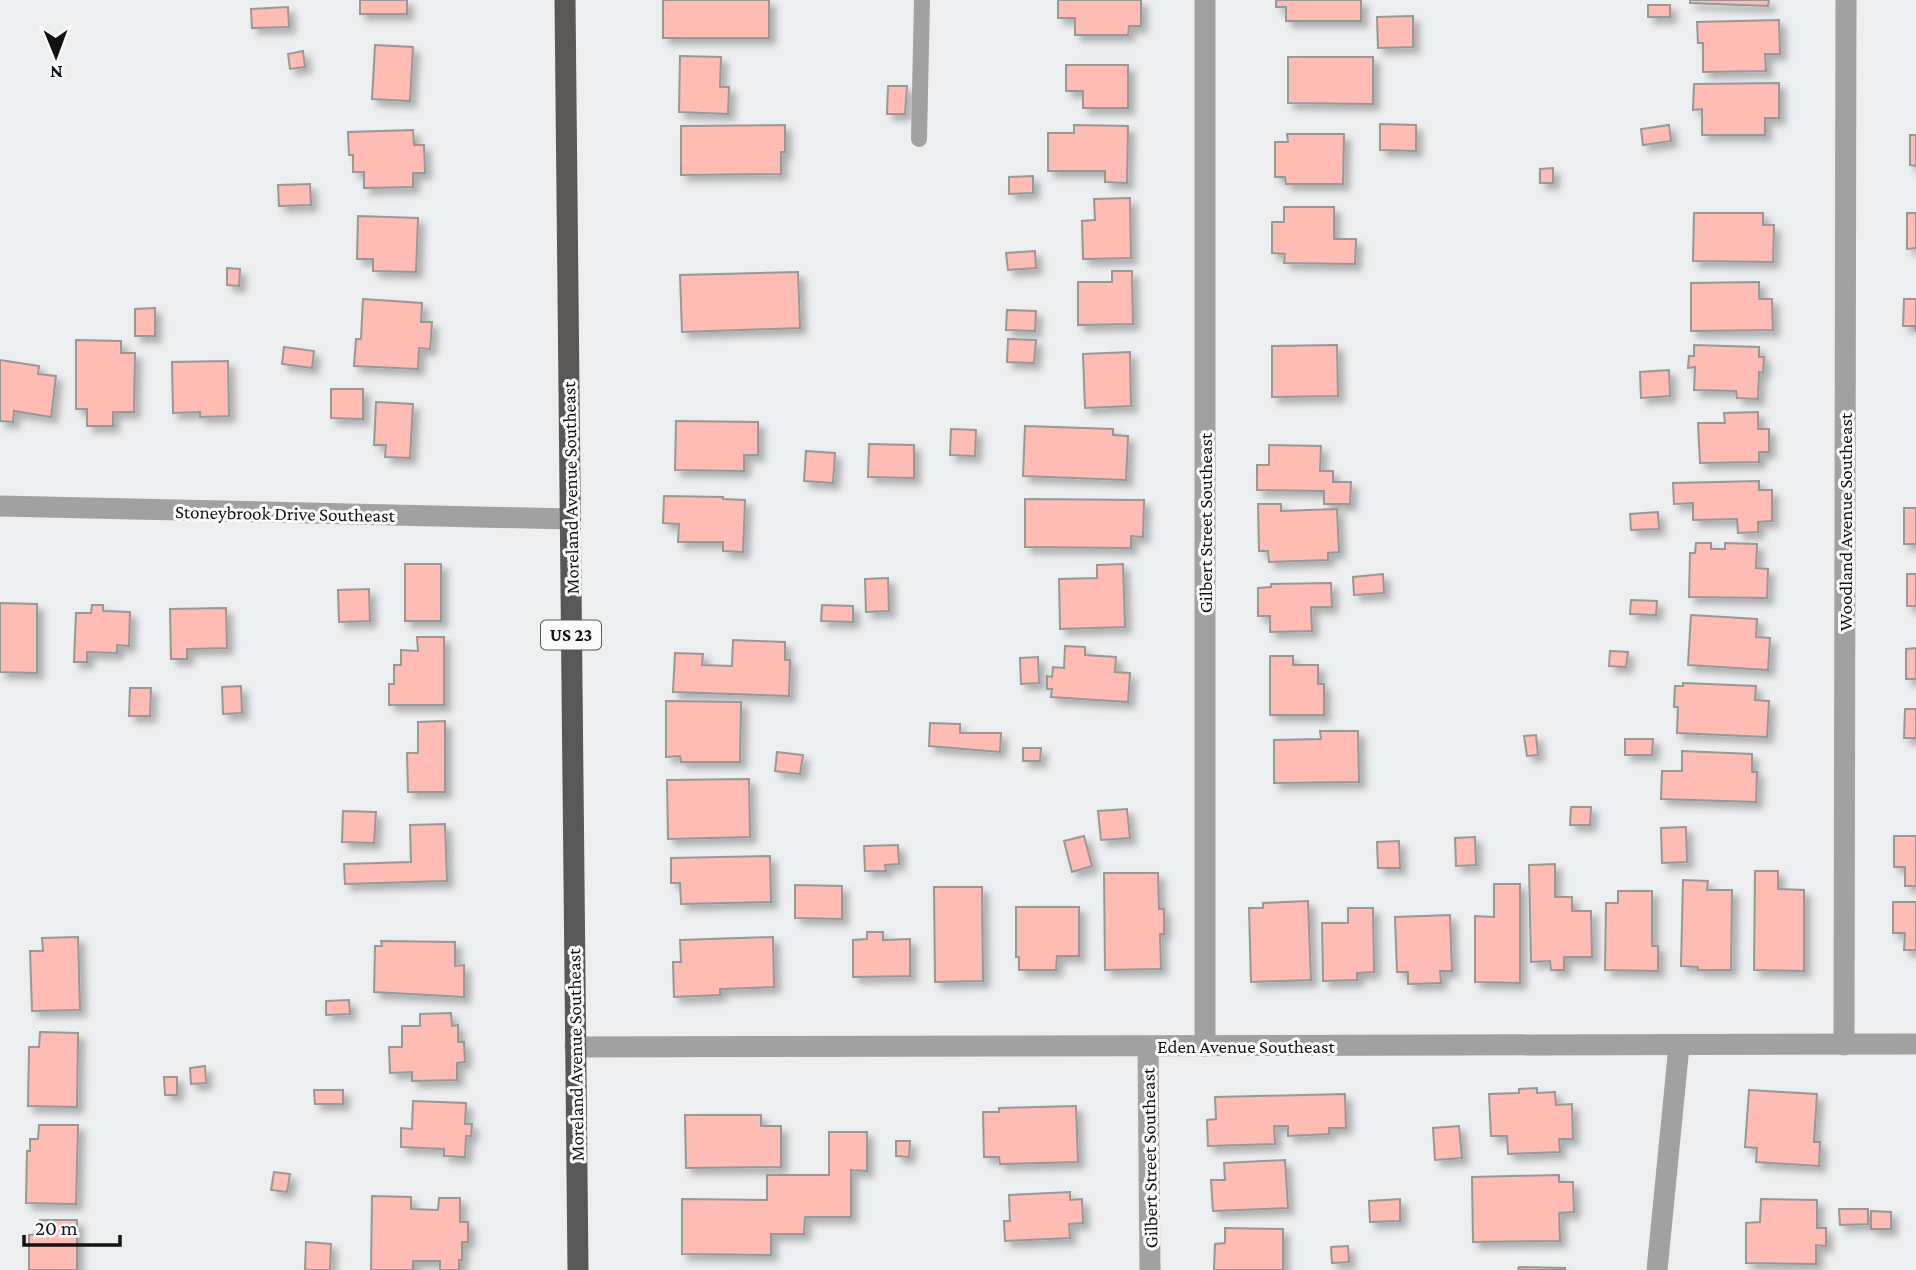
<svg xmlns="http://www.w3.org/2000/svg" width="1916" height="1270" font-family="'Crimson Pro',serif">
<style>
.building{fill:#febcb5;stroke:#999897;stroke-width:2;filter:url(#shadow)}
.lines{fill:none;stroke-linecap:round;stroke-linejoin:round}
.service{stroke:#a2a1a1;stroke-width:16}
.minor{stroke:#a2a1a1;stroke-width:21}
.trunk{stroke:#595857;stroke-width:21}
.labels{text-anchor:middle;stroke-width:6;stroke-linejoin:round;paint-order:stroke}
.shield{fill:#fafbfc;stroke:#575858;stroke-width:2}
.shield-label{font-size:18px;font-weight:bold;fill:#111212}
.street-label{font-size:19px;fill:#111212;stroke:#fafbfc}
</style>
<defs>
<filter id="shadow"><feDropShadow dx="6" dy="6" stdDeviation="3.5" flood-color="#0004"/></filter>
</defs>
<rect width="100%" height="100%" fill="#edeeef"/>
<g class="building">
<rect x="360" y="0" width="47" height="14"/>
<rect x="663" y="0" width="106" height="38"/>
<polygon points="1058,0 1141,0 1141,26 1129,26 1128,35 1075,35 1075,18 1058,18"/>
<polygon points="1276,0 1361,0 1361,21 1286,21 1286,7 1276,7"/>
<polygon points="1690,0 1769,0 1768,6 1690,3"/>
<rect x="1648" y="5" width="22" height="12"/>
<polygon points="288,7 289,27 252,28 251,9"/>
<polygon points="1413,16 1413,47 1378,48 1377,17"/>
<polygon points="1779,20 1780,54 1765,54 1766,71 1703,72 1703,43 1698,43 1697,22"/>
<polygon points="375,45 413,47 410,101 372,99"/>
<polygon points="303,51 305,67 290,69 288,54"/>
<polygon points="680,56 721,57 720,87 729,87 728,114 679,112"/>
<polygon points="1288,57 1373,57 1373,104 1288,103"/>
<polygon points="1066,65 1128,65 1128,108 1083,108 1083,91 1066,91"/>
<polygon points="1779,83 1779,118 1765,118 1765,135 1702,135 1702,109 1693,110 1694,84"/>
<polygon points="888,86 907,86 905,114 887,114"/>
<polygon points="1380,124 1416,125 1416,151 1380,150"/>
<polygon points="785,125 785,152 781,152 781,174 681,175 681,126"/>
<polygon points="1074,125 1128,126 1127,183 1105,182 1105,171 1048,171 1048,133 1074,133"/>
<polygon points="1669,125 1671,141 1643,145 1641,129"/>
<polygon points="413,130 414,145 424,145 425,173 413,173 413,187 364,188 364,172 353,172 353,155 349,155 348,132"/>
<polygon points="1287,134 1344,134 1343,184 1286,184 1285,177 1275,177 1275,142 1288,142"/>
<polygon points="1910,135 1916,135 1916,166 1910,165"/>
<polygon points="1553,168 1553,183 1540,183 1540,169"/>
<polygon points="1033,176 1033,193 1009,194 1009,177"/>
<polygon points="310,184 311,205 279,206 278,185"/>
<polygon points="1130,198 1131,258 1083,259 1082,221 1095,220 1094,199"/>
<polygon points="1284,207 1334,207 1334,239 1356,239 1355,264 1284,263 1285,254 1272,253 1272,222 1284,222"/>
<polygon points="1694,213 1763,213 1763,225 1774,225 1773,262 1693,261"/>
<polygon points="1907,213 1916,213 1916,248 1907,249"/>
<polygon points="358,216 418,218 416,272 373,271 373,259 357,259"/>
<polygon points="1035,251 1036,268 1008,270 1006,253"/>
<polygon points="227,268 240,269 239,286 227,285"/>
<polygon points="1112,271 1132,271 1133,324 1078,325 1078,282 1112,282"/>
<polygon points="798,272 800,328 682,332 680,275"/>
<polygon points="1759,282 1759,299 1772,299 1773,330 1691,331 1691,283"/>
<polygon points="363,299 422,303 421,322 432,322 430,349 419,348 418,369 354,366 356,339 361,339"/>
<polygon points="1904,299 1916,299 1916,332 1915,326 1903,326"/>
<polygon points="155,308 155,336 135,336 135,309"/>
<polygon points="1007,310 1036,311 1035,331 1006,330"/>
<polygon points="1008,339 1036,340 1034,363 1007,362"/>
<polygon points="76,340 121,341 121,353 135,353 134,412 113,412 113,426 87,426 87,409 76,409"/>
<polygon points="1337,345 1338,396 1272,397 1272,346"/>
<polygon points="1694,345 1759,347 1759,357 1764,357 1763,373 1759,372 1758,399 1737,398 1736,391 1694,390 1695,367 1688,368 1689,356 1694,356"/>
<polygon points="284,347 314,351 312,368 282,364"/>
<polygon points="1130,352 1131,406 1085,408 1083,354"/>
<polygon points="0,360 39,366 38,374 56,376 51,417 14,411 13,422 0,421"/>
<polygon points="228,361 229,416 200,417 200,412 173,413 172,362"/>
<polygon points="1669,370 1670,396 1641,398 1640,372"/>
<polygon points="331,389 363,389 363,419 331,418"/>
<polygon points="376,402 413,404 410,458 385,457 386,445 374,445"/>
<polygon points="1758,412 1758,429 1769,429 1769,452 1759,452 1759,462 1700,463 1698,423 1725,423 1724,413"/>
<polygon points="676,421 758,422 758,455 744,455 744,471 675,470"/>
<polygon points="1025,426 1113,429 1113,435 1128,436 1126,480 1023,476"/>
<polygon points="951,429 976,430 975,456 950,455"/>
<polygon points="869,444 914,445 914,478 868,477"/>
<polygon points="1269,445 1321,446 1320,471 1333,471 1333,482 1351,482 1350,504 1324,504 1324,491 1257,490 1257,465 1269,465"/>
<polygon points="806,451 835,453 833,483 804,481"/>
<polygon points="1759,481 1759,490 1772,490 1772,521 1758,522 1758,532 1738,533 1737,519 1693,520 1693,503 1674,504 1673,483"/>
<polygon points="664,496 723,497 723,499 745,500 743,552 723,551 723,542 678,542 679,524 663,523"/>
<polygon points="1025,499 1144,500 1143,537 1131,536 1131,548 1025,547"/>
<polygon points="1258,504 1281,504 1281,511 1337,509 1339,552 1328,553 1328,560 1269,562 1268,551 1259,551"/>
<rect x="1904" y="508" width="12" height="36"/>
<polygon points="1658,512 1659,529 1631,530 1630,514"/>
<polygon points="1696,543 1711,543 1711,549 1725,549 1725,543 1757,544 1756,568 1768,569 1767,598 1689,597 1690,553 1695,553"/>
<rect x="405" y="564" width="36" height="57"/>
<polygon points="1123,564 1125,627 1060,629 1059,579 1097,578 1097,565"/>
<polygon points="1383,574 1384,593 1354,595 1353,577"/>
<rect x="1907" y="574" width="9" height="32"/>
<polygon points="888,578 889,611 866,612 865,579"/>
<polygon points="1331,583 1332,607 1311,607 1312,631 1270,632 1270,616 1258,616 1258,588 1271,587 1271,584"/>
<polygon points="369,589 370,621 339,622 338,590"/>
<polygon points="1631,600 1657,601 1656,615 1630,614"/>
<polygon points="0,603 37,604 37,673 0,672"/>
<polygon points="92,605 103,605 103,611 130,612 129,646 117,645 117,653 87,652 87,662 74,662 76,613 91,613"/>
<polygon points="822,605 853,606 853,622 821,621"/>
<polygon points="226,608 227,648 187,649 187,659 171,659 170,609"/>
<polygon points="1691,615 1757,619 1756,637 1770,638 1768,670 1688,665"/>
<polygon points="417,637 444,637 444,705 389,705 389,684 394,684 394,665 401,665 401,650 418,651"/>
<polygon points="733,640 785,642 785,660 790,660 789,696 673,692 675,653 703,654 702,665 732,666"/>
<polygon points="1065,646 1085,647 1085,655 1116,657 1115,672 1130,673 1128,702 1051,697 1052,689 1047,689 1047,676 1052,677 1053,667 1064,668"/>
<polygon points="1916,648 1916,679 1906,679 1906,649"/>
<polygon points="1610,651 1628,652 1626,667 1609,666"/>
<polygon points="1270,656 1293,656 1293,665 1318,665 1318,684 1324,684 1324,715 1270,715"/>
<polygon points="1038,657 1039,683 1021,684 1020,658"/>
<polygon points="1683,683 1756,686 1755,700 1769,701 1767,737 1677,733 1678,707 1674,707 1675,686 1683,686"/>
<polygon points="241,686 242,713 223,714 222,687"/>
<polygon points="130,688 151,688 150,716 129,716"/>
<polygon points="666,701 741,702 740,762 681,762 680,756 666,757"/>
<polygon points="1905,709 1916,709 1916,738 1904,738"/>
<polygon points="445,721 445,792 408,792 407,753 418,753 418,722"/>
<polygon points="930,723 960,724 960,733 1001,733 1000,752 929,746"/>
<polygon points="1320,731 1358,731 1359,782 1274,783 1274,740 1321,739"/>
<polygon points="1536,735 1538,755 1527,756 1524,736"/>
<polygon points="1625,739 1653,739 1652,755 1625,755"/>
<polygon points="1023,748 1041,748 1040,761 1023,761"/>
<polygon points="1682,751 1752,754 1752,772 1757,772 1756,802 1661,799 1662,771 1682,771"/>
<polygon points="777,752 803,755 800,774 775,771"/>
<polygon points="749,779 750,837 668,839 667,780"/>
<polygon points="1571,807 1591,807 1590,825 1570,825"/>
<polygon points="1127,809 1130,838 1101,840 1098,811"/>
<polygon points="343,811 376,812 374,843 342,842"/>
<polygon points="445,824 447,881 345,884 344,864 411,862 410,825"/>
<polygon points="1686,827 1687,862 1662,863 1661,828"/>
<polygon points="1084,836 1092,866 1072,872 1064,841"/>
<polygon points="1894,836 1916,836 1916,886 1905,886 1905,867 1894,867"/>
<polygon points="1475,837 1476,865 1456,866 1455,838"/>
<polygon points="1399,841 1400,868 1378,868 1377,842"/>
<polygon points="898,845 899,864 885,865 886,871 865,871 864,846"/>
<polygon points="770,856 771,902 681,904 680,883 671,883 671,858"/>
<polygon points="1555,864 1555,897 1572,897 1572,911 1591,911 1592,957 1564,957 1564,970 1551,970 1550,961 1531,962 1529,865"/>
<polygon points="1755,871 1778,871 1778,889 1804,890 1804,971 1754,970"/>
<polygon points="1104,873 1158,873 1159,909 1164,909 1164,934 1160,934 1161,969 1105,970"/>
<polygon points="1683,880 1708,881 1707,890 1732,890 1731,970 1698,970 1698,967 1681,966"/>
<polygon points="1494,884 1520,884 1520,983 1475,982 1475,916 1494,917"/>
<polygon points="795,885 842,886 842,919 795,918"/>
<polygon points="934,887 982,887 983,981 935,982"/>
<polygon points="1618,891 1652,891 1652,946 1658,946 1658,971 1605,970 1606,903 1618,903"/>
<polygon points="1308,901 1311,980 1251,982 1249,908 1263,908 1263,903"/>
<polygon points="1893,902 1916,902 1916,950 1904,950 1905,933 1893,933"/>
<polygon points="1016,907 1079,907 1079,956 1057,956 1056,970 1019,970 1019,957 1016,957"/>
<polygon points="1348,908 1373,908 1374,972 1357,973 1357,980 1323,981 1322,923 1348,923"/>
<polygon points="1450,915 1452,971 1440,971 1441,983 1408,984 1408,972 1397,972 1395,917"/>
<polygon points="867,932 883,932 883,940 910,939 910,976 853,977 853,940 867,939"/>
<polygon points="78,937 80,1010 32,1011 30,951 43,951 42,938"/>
<polygon points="773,937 774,987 720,989 720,995 674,997 673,962 681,962 680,940"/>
<polygon points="381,941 455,942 455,966 464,965 464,997 374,992 375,946 382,946"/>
<polygon points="349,1000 350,1014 326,1015 326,1001"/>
<polygon points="451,1013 452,1026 458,1025 458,1042 464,1042 465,1062 457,1063 457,1080 412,1081 412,1072 390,1073 389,1047 402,1047 402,1026 420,1026 420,1014"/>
<polygon points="40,1032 78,1033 77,1107 28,1106 29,1047 39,1047"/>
<polygon points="205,1066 206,1083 191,1084 190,1068"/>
<polygon points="164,1077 177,1077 177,1095 165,1095"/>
<polygon points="1537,1088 1537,1093 1555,1092 1556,1105 1572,1104 1573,1139 1559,1139 1560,1152 1508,1154 1507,1136 1491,1136 1489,1094 1519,1093 1519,1089"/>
<polygon points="314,1090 343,1090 343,1104 315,1104"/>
<polygon points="1749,1090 1817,1094 1814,1142 1820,1142 1819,1166 1756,1162 1757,1148 1745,1147"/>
<polygon points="1345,1094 1346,1128 1329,1128 1329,1134 1288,1136 1288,1126 1274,1126 1275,1144 1208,1146 1207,1120 1216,1119 1215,1097"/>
<polygon points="413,1101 466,1103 465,1124 472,1124 471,1136 466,1136 465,1157 444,1156 444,1149 401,1147 401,1128 412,1129"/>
<polygon points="1076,1106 1078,1162 1000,1164 999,1157 984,1157 983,1112 999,1112 999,1108"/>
<polygon points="685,1115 761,1115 761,1126 781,1126 781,1167 686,1168"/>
<polygon points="39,1125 78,1125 76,1204 26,1203 27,1151 30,1151 30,1139 38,1139"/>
<polygon points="1459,1126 1462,1158 1435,1160 1433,1128"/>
<polygon points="829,1132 867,1132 867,1171 851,1170 851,1217 805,1217 804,1234 771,1234 771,1255 682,1254 682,1199 767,1200 767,1175 829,1175"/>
<polygon points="896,1141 910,1141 909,1157 896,1156"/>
<polygon points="1285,1160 1288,1208 1213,1211 1211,1180 1225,1180 1224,1163"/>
<polygon points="274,1172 290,1174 287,1192 271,1190"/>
<polygon points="1559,1175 1559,1182 1573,1182 1574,1212 1559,1213 1560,1241 1473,1242 1472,1177"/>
<polygon points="1070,1192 1070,1200 1082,1199 1083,1223 1069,1224 1070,1238 1005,1241 1004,1221 1010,1221 1009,1195"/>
<polygon points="372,1196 411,1197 411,1209 438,1210 439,1198 460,1198 460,1222 468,1222 468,1242 462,1242 462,1260 459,1260 459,1270 440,1270 440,1261 413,1261 413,1270 371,1270"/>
<polygon points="1400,1199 1400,1221 1370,1222 1369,1201"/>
<polygon points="1761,1199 1817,1200 1817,1228 1826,1228 1826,1246 1816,1245 1816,1264 1746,1263 1746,1223 1760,1222"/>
<polygon points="1839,1209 1868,1209 1868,1224 1840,1225"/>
<polygon points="1871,1211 1891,1212 1891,1229 1871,1229"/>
<polygon points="40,1220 77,1220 77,1270 29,1270 29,1235 40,1234"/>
<polygon points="1225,1228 1283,1229 1283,1270 1214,1270 1215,1244 1225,1243"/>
<polygon points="306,1242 331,1244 330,1270 305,1270"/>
<polygon points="1348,1246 1349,1262 1332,1263 1331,1247"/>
<polygon points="1519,1267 1565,1268 1565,1270 1518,1270"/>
</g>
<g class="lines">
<polyline class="service" points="919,139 922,0"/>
<g class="minor">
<polyline points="1205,0 1205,1046"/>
<polyline points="0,506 570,519"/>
<polyline points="1844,1045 1846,0"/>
<polyline points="1148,1046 1150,1270"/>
<polyline points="575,1047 1916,1044"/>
<polyline points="1657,1270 1679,1046"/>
</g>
<polyline class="trunk" points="565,0 578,1270"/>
</g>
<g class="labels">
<rect class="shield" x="541" y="620.5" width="60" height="29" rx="5"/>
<g class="shield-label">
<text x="571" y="641">US 23</text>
</g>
<g class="street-label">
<text transform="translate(570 488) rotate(-91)" y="7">Moreland Avenue Southeast</text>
<text transform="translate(285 513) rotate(1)" y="7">Stoneybrook Drive Southeast</text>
<text transform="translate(1845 522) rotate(-90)" y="7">Woodland Avenue Southeast</text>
<text transform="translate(1205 523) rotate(-90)" y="7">Gilbert Street Southeast</text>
<text x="1246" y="1053">Eden Avenue Southeast</text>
<text transform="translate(575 1055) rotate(-91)" y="7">Moreland Avenue Southeast</text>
<text transform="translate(1149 1158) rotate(-91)" y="7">Gilbert Street Southeast</text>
</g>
</g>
<g transform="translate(56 56) rotate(179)" stroke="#fafbfc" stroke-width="5" paint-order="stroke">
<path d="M0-5L12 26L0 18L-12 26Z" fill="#111212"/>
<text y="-10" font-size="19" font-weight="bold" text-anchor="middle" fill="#111212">N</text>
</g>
<path d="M24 1235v10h96v-10" fill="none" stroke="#111212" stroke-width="3.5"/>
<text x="35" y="1235" font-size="21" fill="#111212" stroke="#fafbfc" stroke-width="5" paint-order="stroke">20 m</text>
</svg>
